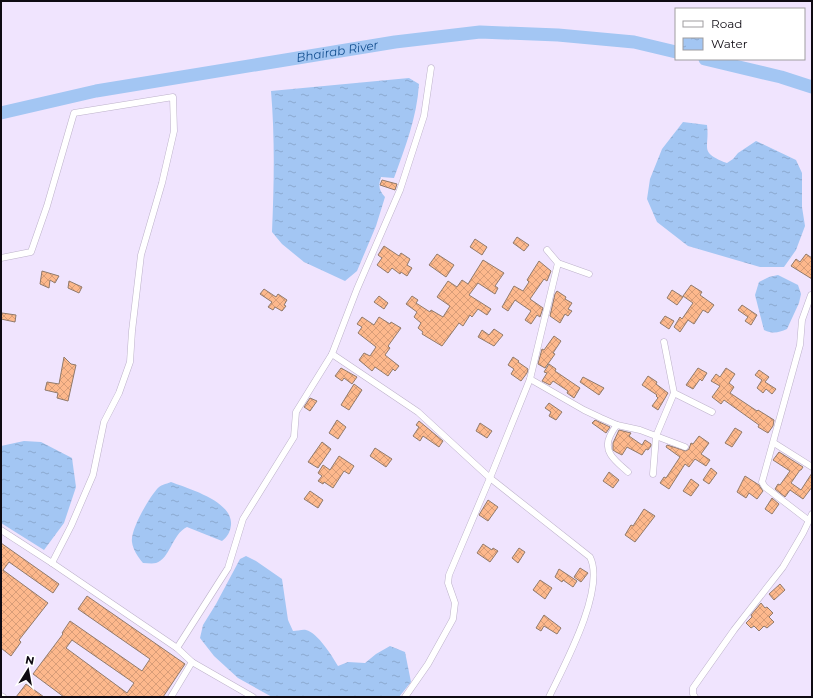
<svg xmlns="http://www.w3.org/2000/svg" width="813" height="698" font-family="Montserrat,sans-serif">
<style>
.water{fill:url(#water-ripples)}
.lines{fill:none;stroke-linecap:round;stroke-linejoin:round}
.river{stroke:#a3c6f3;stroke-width:13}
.building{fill:url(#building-cross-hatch);stroke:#917a6b;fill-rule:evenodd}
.minor-casing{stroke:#bdb2ca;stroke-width:7}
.minor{stroke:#fff;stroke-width:6}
.labels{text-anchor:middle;stroke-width:3.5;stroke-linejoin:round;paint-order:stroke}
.water-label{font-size:12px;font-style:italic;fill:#124e8f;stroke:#fff}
</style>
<defs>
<pattern id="water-ripples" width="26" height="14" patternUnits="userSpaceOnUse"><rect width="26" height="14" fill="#a3c6f3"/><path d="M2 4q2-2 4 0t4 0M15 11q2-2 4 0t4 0" fill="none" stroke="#8ba9cf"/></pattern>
<pattern id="building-cross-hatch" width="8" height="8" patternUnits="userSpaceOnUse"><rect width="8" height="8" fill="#fdb88c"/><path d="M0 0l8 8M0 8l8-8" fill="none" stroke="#d89d78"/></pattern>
</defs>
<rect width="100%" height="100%" fill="#f0e4fe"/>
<g class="water">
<path d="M409,78L419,84C417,117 405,148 394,178L381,177C378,186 379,190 385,197L376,226L357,271L345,281L304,262L282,244L272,232C274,185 275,138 271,91Z"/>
<path d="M683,122L707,125C710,149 698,152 727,163L733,159L738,153L756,141L796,160L802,173V207L805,226L796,250L784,267H760L688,246L657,222L647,199L650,179L662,149Z"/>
<path d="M778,275L798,285L801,294L799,303L787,329C778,333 773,334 764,330L755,295L759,282L769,277Z"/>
<polygon points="24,441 41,442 72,458 76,487 64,523 44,550 1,523 1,446"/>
<path d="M171,482C189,489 233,501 231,525C230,533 227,537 222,541L187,527C172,534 170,559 156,563C152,564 147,563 143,563C138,557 133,550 132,542C130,530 149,498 157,489C160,485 166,484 171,482Z"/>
<path d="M246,556L256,561L282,579L288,620L293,631C297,631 303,629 306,630C318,633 332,656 338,666L348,662L365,663L376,654L390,646L405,652L411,682L399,697H272L238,678L214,656L200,638L203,625L216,604L240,559Z"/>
</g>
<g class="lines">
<g class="river">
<polyline points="705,59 781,77 812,87"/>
<path id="s1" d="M1,113L96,91L395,42L480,32L558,35L634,42L676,52"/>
</g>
</g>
<g class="building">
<polygon points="382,180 397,184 395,190 380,185"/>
<polygon points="517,237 529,245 524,251 513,243"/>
<polygon points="475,239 487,247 482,255 470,247"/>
<polygon points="384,246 399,256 401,253 410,259 407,265 412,268 407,276 401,272 400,274 392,268 388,273 377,265 382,258 378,255"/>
<polygon points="437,254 454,265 446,277 429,265"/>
<polygon points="806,254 812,258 812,279 791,266 796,259 800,262"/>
<polygon points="483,260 504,273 495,286 498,288 495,294 478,283 469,295 491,309 487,315 478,309 472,317 470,315 463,326 459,323 442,346 422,334 423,332 418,328 421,323 414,317 417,312 406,304 412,296 418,300 416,303 430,312 431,310 443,317 450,306 437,297 448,281 457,287 462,280 468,284"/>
<polygon points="539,261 551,271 547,281 544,279 530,299 543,308 540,317 537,315 531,324 525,320 531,311 515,300 508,311 502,307 514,286 523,291 529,282 527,280"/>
<polygon points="42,271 59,276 55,283 50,280 49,288 40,284"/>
<polygon points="69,281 82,287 79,293 68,288"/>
<polygon points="691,285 702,292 700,295 714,305 708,313 703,310 694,324 688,320 680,332 674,327 680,317 682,319 693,303 683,296"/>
<polygon points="264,289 276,297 278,294 287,300 284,305 286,306 282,311 275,307 273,310 268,307 272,302 260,294"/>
<polygon points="672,290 683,297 677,305 667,298"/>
<polygon points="557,291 566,297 565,299 572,303 568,309 572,311 568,316 565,314 560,323 550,316 555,294"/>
<polygon points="379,296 388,303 384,309 374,302"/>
<polygon points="742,305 757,315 751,325 745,321 748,317 738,310"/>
<polygon points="2,313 16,315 15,322 1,319"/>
<polygon points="665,316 674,321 669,329 660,323"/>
<polygon points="362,317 374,325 379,317 390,324 391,322 401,328 388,346 390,348 385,355 399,366 395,371 393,369 388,376 375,367 372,371 359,360 364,353 370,356 376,347 358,333 362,327 357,324"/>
<polygon points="494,329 503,335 494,346 478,337 482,330 489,335"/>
<polygon points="554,336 561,341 553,353 555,354 545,368 538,364 542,349 544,350"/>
<polygon points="64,357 71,364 76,365 68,401 57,398 58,393 45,390 47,382 59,384"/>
<polygon points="513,357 519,361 518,362 528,369 527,373 521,381 511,374 514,369 508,365"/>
<polygon points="549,364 556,369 555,371 580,388 574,398 567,393 568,391 553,381 550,385 542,381 547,373 544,372"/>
<polygon points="341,368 357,377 352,384 344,378 342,381 335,376"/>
<polygon points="698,368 707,373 702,381 700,379 693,389 686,385"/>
<polygon points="726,368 735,374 729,383 734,387 730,393 757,411 758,410 774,420 773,426 768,433 758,427 759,425 724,400 721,404 712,397 720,386 711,381 716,374 720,377"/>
<polygon points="759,370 769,377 765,382 776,389 772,394 766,389 763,393 757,388 762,380 755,375"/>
<polygon points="648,376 657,382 656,384 668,393 658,410 652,406 658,398 656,396 657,395 642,385"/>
<polygon points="583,377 604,388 599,395 580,382"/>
<polygon points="354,384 362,390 349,410 341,405"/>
<polygon points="310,398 317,401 310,411 304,407"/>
<polygon points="549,403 562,412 556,420 549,416 551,412 545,408"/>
<polygon points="337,420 346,427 338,439 329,433"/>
<polygon points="595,420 610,427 606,433 592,423"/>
<polygon points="419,421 443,441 439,447 423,436 420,441 413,436 419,427 416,425"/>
<polygon points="480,423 492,431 487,438 476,431"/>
<polygon points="735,428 742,432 732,447 725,443"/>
<polygon points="619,430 631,433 629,436 642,445 645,440 651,444 651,446 648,450 646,449 642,455 627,447 622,455 616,452 613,450 613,443"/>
<polygon points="699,436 709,443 701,454 710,460 706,466 695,459 689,467 685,464 669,489 660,483 664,477 666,478 680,457 666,447 667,445 686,451 689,449 691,443 693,444"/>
<polygon points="322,442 331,449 318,468 308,462"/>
<polygon points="375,448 392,459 386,467 370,456"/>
<polygon points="779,452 803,467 801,470 800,470 791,483 801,490 812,473 812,487 803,499 790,490 785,497 775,489 778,484 780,485 790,471 773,460"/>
<polygon points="339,456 354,466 349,474 344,471 333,488 324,482 323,484 318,481 322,476 318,473 323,465 330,470"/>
<polygon points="711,468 717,473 709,484 703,480"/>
<polygon points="609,472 619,480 613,488 603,481"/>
<polygon points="745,476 759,485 763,491 757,499 749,493 746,498 737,492"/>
<polygon points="691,479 699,485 691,496 683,491"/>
<polygon points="310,491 323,500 318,508 304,499"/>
<polygon points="772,498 779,504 772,514 765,509"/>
<polygon points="488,500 498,507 488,521 479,515"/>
<polygon points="644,509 655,516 635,542 625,535 631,525 633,526"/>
<polygon points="1,543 59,584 53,593 9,562 3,570 48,603 19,640 21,642 11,656 1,648"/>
<polygon points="483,544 492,550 493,548 498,551 490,562 477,553"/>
<polygon points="519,548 525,552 518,563 512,558"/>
<polygon points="580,568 588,573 581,582 574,577"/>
<polygon points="559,569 577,581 573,587 563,580 562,582 555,577"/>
<polygon points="540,580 552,588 545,599 533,590"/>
<polygon points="780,584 785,590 774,600 769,594"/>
<path d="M87,596L185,664L163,697H64L33,674L63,634L62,633L70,621L142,671L150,659L78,609ZM72,640L134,683L127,693L66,648Z"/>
<polygon points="761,603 765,608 767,607 773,613 769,617 774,622 767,628 764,626 759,631 754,626 751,628 746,623 752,617 751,615"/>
<polygon points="544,615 561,628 557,634 544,626 541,631 536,628"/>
<polygon points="26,684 44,697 16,697"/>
</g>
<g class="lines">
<g class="minor-casing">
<g id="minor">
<path d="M431,68L424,116L400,190L357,289L332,354L418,412L490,478L590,557C606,589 564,666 549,697"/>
<polyline points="547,250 558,263 589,274"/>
<polyline points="1,258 31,252 47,206 74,113 173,97 174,131 162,183 141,255 132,331 130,362 119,393 104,422 93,475 71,526 52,563 177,648 192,662 253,697"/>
<polyline points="664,342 674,393 712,412"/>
<polyline points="530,379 584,410 601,418 617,425 640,430 685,447"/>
<path d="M617,425C614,428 612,432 610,436C602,452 617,462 628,472"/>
<polyline points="774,443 812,467"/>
<polyline points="653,474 656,436 674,393"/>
<polyline points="808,520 765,487 762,482 800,345 802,320 811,295"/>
<polyline points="1,530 52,563"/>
<polyline points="177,648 228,568 243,519 294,437 296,412 332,354"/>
<polyline points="1,696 3,697"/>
<polyline points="171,697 192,662"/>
<polyline points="405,697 428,664 453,619 455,603 448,583 449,575 490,478 530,379 558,263"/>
<polyline points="695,697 693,694 693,688 734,630 783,567 803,533 812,514"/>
</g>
</g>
<use href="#minor" class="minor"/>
</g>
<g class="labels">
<g class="water-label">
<text dy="4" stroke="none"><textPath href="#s1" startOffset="342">Bhairab River</textPath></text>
</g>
</g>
<rect width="813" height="698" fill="none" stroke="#0e0a12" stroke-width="4"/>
<rect x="675" y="8" width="130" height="52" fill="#ffffff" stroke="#9f9da0"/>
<rect x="683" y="21" width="20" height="6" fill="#ffffff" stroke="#9f9da0"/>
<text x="711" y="28" font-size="12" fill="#0e0a12">Road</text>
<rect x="683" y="38" width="20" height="12" fill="url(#water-ripples)" stroke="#9f9da0"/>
<text x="711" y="48" font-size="12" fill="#0e0a12">Water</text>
<g transform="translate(28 670) rotate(11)" stroke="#ffffff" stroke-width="3" paint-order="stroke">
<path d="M0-3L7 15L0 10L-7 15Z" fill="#0e0a12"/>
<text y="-6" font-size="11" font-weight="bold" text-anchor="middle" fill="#0e0a12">N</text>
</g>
</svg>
